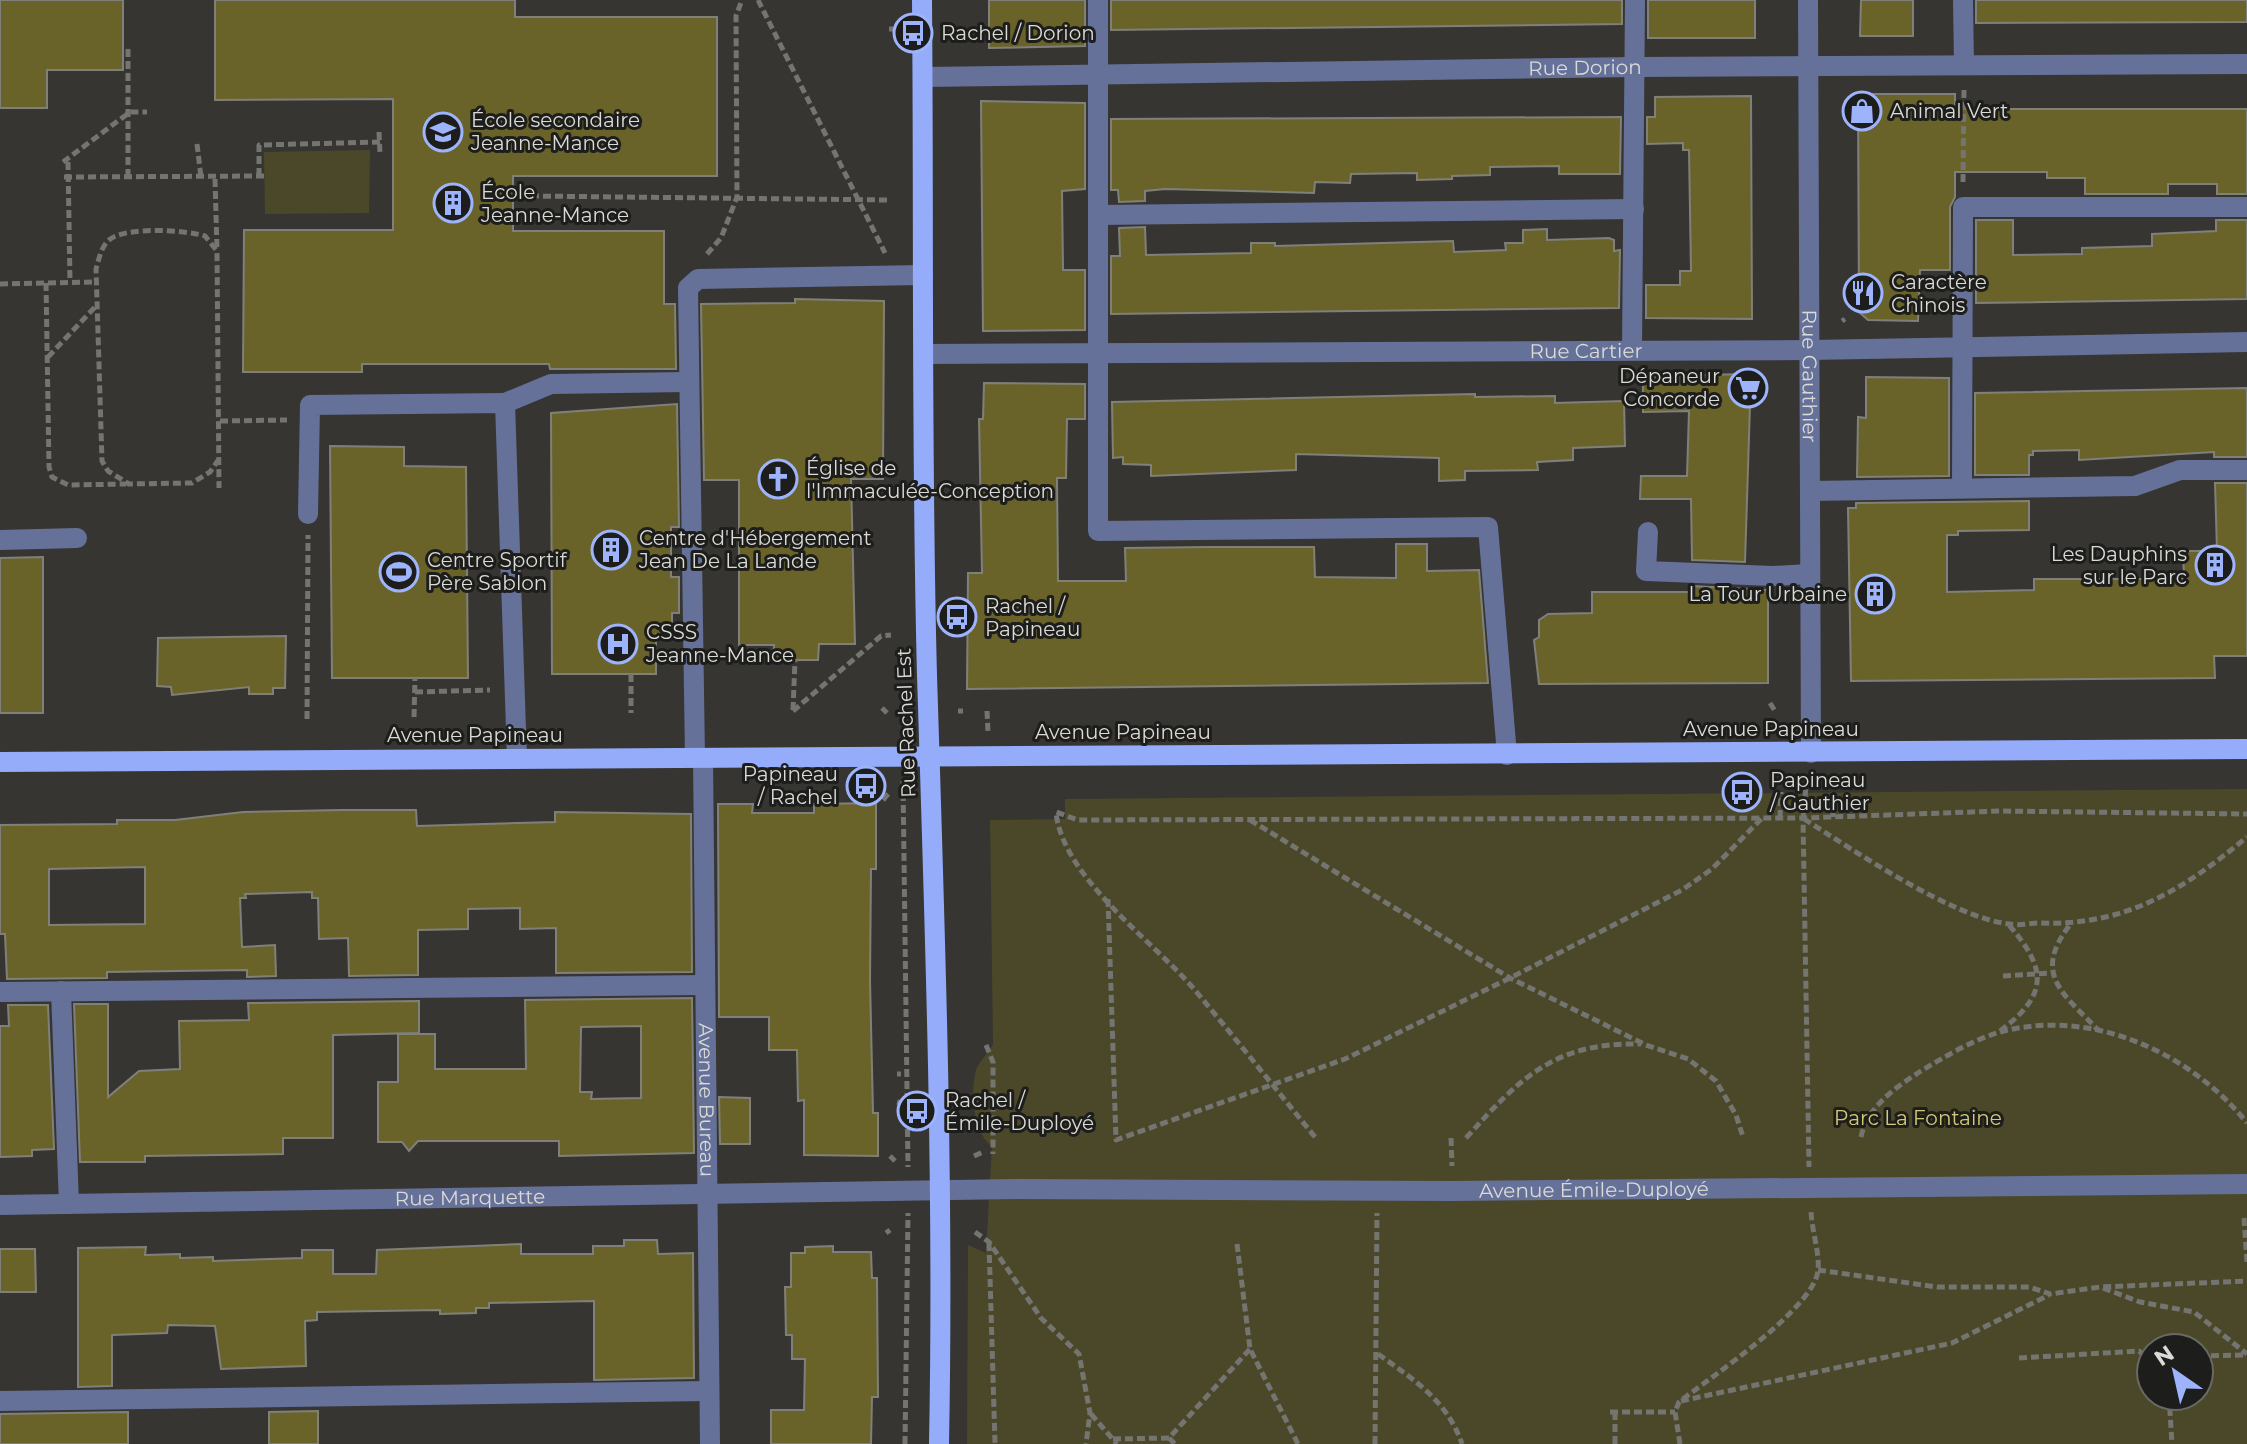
<svg xmlns="http://www.w3.org/2000/svg" width="2247" height="1444" font-family="Montserrat,sans-serif">
<style>
.green{fill:#4b4829;fill-rule:evenodd}
.building{fill:#69632a;stroke:#80807b;stroke-width:2;fill-rule:evenodd}
.lines{fill:none;stroke-linecap:round;stroke-linejoin:round}
.path{stroke:#747470;stroke-width:5;stroke-dasharray:8 4;stroke-linecap:butt}
.minor{stroke:#657198;stroke-width:20}
.major{stroke:#94acfa;stroke-width:20}
.labels{text-anchor:middle;stroke-width:6;stroke-linejoin:round;paint-order:stroke}
.poi-label{font-size:20px;fill:#dadad7;stroke:#1d1d1b;text-anchor:start}
.street-label{font-size:20px;fill:#dadad7;stroke:#1d1d1b}
.park-label{font-size:20px;fill:#d4ca75;stroke:#1d1d1b}
</style>
<rect width="100%" height="100%" fill="#363531"/>
<g class="green">
<polygon points="370,150 369,213 265,214 264,152"/>
<path d="M2247,789V1444H967L968,1245L986,1253L992,1146C973,1134 970,1091 976,1070C979,1061 989,1053 993,1044L990,820L1065,819V799ZM2151,1348H2199V1396H2151Z"/>
</g>
<g class="building">
<polygon points="0,0 123,0 123,70 47,70 47,108 0,108"/>
<polygon points="215,0 515,0 515,17 717,17 717,176 513,176 513,231 664,231 664,304 675,304 676,369 550,369 549,364 362,364 362,372 243,372 244,230 393,230 393,99 215,100"/>
<polygon points="989,0 1085,0 1085,46 989,48"/>
<polygon points="1111,0 1622,0 1622,24 1111,30"/>
<rect x="1648" y="0" width="107" height="38"/>
<polygon points="1861,0 1913,0 1913,36 1860,36"/>
<polygon points="1976,0 2247,0 2247,22 1976,23"/>
<polygon points="1858,94 1955,94 1955,109 2247,109 2247,194 2217,194 2217,184 2168,184 2168,194 2085,194 2085,178 2047,178 2047,172 1955,172 1955,197 1950,207 1950,270 1920,270 1918,321 1868,320 1859,312"/>
<polygon points="1751,96 1752,319 1646,318 1646,285 1680,285 1680,271 1691,271 1689,150 1683,150 1683,143 1647,144 1647,117 1655,117 1655,97"/>
<polygon points="981,101 1085,103 1085,189 1062,191 1063,270 1085,270 1085,330 983,331"/>
<polygon points="1621,117 1620,174 1559,174 1559,166 1490,167 1490,175 1452,176 1452,179 1417,180 1417,173 1351,174 1350,183 1315,182 1314,193 1165,189 1145,191 1145,201 1119,202 1118,190 1111,190 1111,119"/>
<polygon points="1976,220 2013,220 2013,255 2082,254 2082,248 2152,246 2152,234 2216,231 2216,220 2247,220 2247,299 1976,303"/>
<polygon points="1145,227 1146,255 1251,253 1251,243 1275,243 1275,246 1453,241 1454,252 1506,250 1505,243 1523,243 1523,230 1547,229 1547,240 1609,238 1614,240 1614,251 1620,250 1619,308 1111,314 1111,256 1120,256 1119,228"/>
<polygon points="795,299 884,301 883,479 851,479 855,644 819,644 818,660 773,660 774,645 739,645 739,480 704,480 701,304 795,303"/>
<polygon points="1751,374 1745,562 1692,560 1691,499 1640,499 1641,476 1687,476 1689,411 1643,412 1643,376"/>
<polygon points="1866,377 1949,378 1949,476 1857,477 1858,417 1866,418"/>
<polygon points="984,383 1085,384 1085,419 1067,419 1066,478 1057,478 1058,581 1126,581 1125,548 1210,547 1314,547 1315,577 1396,578 1396,544 1427,544 1427,571 1479,570 1488,683 967,689 968,573 982,573 979,419 983,419"/>
<polygon points="2247,388 2247,457 2214,457 2214,452 2079,460 2079,450 2033,451 2033,455 2029,455 2029,475 1975,475 1975,393"/>
<polygon points="1475,394 1475,397 1555,396 1555,403 1624,401 1625,446 1573,448 1573,460 1537,462 1538,470 1465,471 1465,480 1439,481 1439,458 1296,454 1296,470 1151,476 1151,465 1123,464 1123,457 1113,458 1112,402"/>
<polygon points="677,404 679,527 671,527 671,577 679,577 679,613 672,613 672,634 656,634 656,674 552,674 551,413"/>
<polygon points="330,446 404,447 404,466 466,467 468,678 332,678"/>
<polygon points="2215,483 2247,483 2247,656 2214,656 2215,678 1851,681 1848,508 1856,508 1856,503 2029,501 2029,530 1958,531 1958,535 1947,535 1947,592 2034,590 2034,579 2184,579 2183,551 2217,551"/>
<polygon points="43,557 43,713 0,713 0,558"/>
<polygon points="1692,586 1768,590 1768,683 1539,684 1534,640 1539,637 1539,620 1548,614 1592,613 1592,592 1692,592"/>
<polygon points="286,636 285,688 273,688 273,694 249,694 249,687 172,695 171,687 157,686 158,638"/>
<polygon points="876,803 876,869 871,869 870,980 873,1113 878,1113 878,1156 804,1155 804,1100 798,1101 797,1050 769,1050 769,1017 719,1017 718,804 753,804 752,813 814,813 814,804"/>
<path d="M342,810H416L417,826L555,822V812L691,814L692,972L556,973V928L520,929V908L468,909V929L418,930V975L349,976L348,938L319,939L318,898H312V892L245,894L246,898H240L242,947L275,945L276,976L247,977V970L107,972V978L7,979L5,934H0V825L117,824V820H175L243,812ZM145,867V924L49,925V869Z"/>
<path d="M692,998L694,1153L559,1156V1141H418L409,1151L402,1142H378V1082H398V1034H435V1069H526L525,1000ZM641,1026V1098L591,1099L592,1092H580L581,1027Z"/>
<polygon points="419,1001 419,1033 333,1035 333,1138 283,1138 283,1154 145,1156 145,1162 80,1162 74,1004 108,1004 108,1097 139,1071 180,1069 179,1021 249,1020 248,1003"/>
<polygon points="8,1005 48,1005 54,1149 32,1150 32,1156 0,1157 0,1026 9,1026"/>
<polygon points="719,1097 750,1098 750,1144 720,1144"/>
<polygon points="624,1240 657,1240 658,1254 693,1253 694,1378 594,1380 594,1301 489,1303 489,1308 476,1308 476,1313 440,1314 440,1310 317,1312 317,1320 305,1321 306,1366 221,1369 215,1326 168,1325 167,1333 112,1335 112,1386 78,1387 78,1248 146,1247 145,1255 180,1254 180,1258 213,1257 213,1261 302,1258 302,1250 333,1250 333,1274 376,1274 377,1250 521,1244 521,1254 593,1254 593,1246 624,1246"/>
<polygon points="833,1246 833,1252 871,1252 872,1278 877,1278 878,1397 872,1397 871,1444 771,1444 771,1410 804,1410 805,1359 792,1359 792,1335 786,1335 785,1287 791,1287 791,1253 805,1253 805,1247"/>
<polygon points="0,1249 35,1249 36,1292 0,1292"/>
<polygon points="318,1411 318,1444 269,1444 269,1412"/>
<polygon points="128,1412 128,1444 0,1444 0,1414"/>
</g>
<g class="lines">
<g class="path">
<polyline points="758,0 885,253"/>
<polyline points="889,29 894,29"/>
<polyline points="379,132 380,154"/>
<polyline points="197,144 201,177"/>
<polyline points="63,162 130,112 147,112"/>
<polyline points="68,162 70,282"/>
<polyline points="259,176 259,145 380,142"/>
<polyline points="64,177 265,176"/>
<polyline points="128,177 128,49"/>
<polyline points="215,179 217,250"/>
<polyline points="1963,182 1964,88"/>
<polyline points="531,196 890,200"/>
<polyline points="707,254 721,238 737,197 736,16 742,0"/>
<polyline points="46,283 49,467 52,477 68,485 126,484"/>
<polyline points="0,284 97,282"/>
<polyline points="1842,321 1845,319"/>
<polyline points="48,357 96,306"/>
<polyline points="220,421 287,420"/>
<path d="M219,459L210,472L192,483L129,484L108,471L102,461L96,269C99,259 101,247 109,240C126,226 185,230 205,236L217,251L219,488"/>
<polyline points="631,674 631,713"/>
<polyline points="415,692 490,690"/>
<polyline points="1770,703 1775,711"/>
<polyline points="882,708 887,713"/>
<polyline points="793,710 795,660"/>
<polyline points="793,711 881,636 891,635"/>
<polyline points="958,711 963,711"/>
<polyline points="987,711 988,732"/>
<polyline points="414,717 415,678"/>
<polyline points="307,719 308,535"/>
<polyline points="1807,777 1803,818 1809,1167"/>
<polyline points="903,781 908,1167"/>
<polyline points="883,800 889,793"/>
<polyline points="1833,817 1833,792"/>
<polyline points="1780,818 1781,792"/>
<path d="M1804,819C1855,851 1951,917 2009,924C2019,926 2030,923 2040,923C2126,926 2183,890 2247,837"/>
<polyline points="1250,820 1510,978 1646,1045 1688,1059 1716,1081 1736,1115 1743,1137"/>
<polyline points="1108,899 1116,1140 1345,1059 1510,978 1682,890 1712,869 1762,818"/>
<path d="M2069,926C2032,975 2064,994 2098,1030"/>
<polyline points="2003,976 2052,973"/>
<path d="M2000,1031C2048,995 2048,970 2009,925"/>
<polyline points="986,1045 993,1062 993,1154"/>
<polyline points="897,1074 901,1074"/>
<polyline points="897,1102 901,1103"/>
<path d="M1315,1137C1275,1088 1235,1038 1194,989C1153,941 1062,877 1056,812L1078,820L1803,818L1999,811L2247,814"/>
<path d="M1861,1137C1867,1107 1896,1087 1921,1071C1944,1057 1971,1041 1997,1033C2089,1006 2190,1052 2247,1123"/>
<polyline points="1451,1138 1452,1166"/>
<path d="M1466,1138C1521,1077 1555,1042 1641,1044"/>
<polyline points="890,1156 895,1161"/>
<polyline points="974,1156 985,1151"/>
<polyline points="2244,1218 2247,1263"/>
<polyline points="975,1232 989,1242 1041,1318 1079,1354 1090,1413 1086,1444"/>
<polyline points="886,1233 890,1230"/>
<polyline points="989,1243 995,1444"/>
<polyline points="1237,1244 1250,1349 1298,1444"/>
<polyline points="1818,1270 1937,1287 2029,1287 2050,1294 2100,1287 2247,1281"/>
<polyline points="2103,1288 2140,1302 2194,1312 2247,1354"/>
<path d="M1378,1354C1414,1380 1447,1400 1462,1444"/>
<polyline points="2199,1356 2247,1355"/>
<polyline points="2019,1358 2139,1351 2151,1361"/>
<polyline points="2169,1396 2172,1444"/>
<polyline points="1681,1401 1952,1343 2049,1295"/>
<polyline points="1610,1412 1675,1412"/>
<polyline points="1091,1414 1117,1444"/>
<polyline points="1169,1438 1175,1444"/>
<polyline points="1113,1439 1169,1438 1250,1349"/>
<polyline points="905,1444 908,1213"/>
<polyline points="1375,1444 1377,1213"/>
<polyline points="1615,1444 1615,1413"/>
<path d="M1680,1444L1675,1412L1679,1402C1711,1377 1813,1309 1818,1271C1820,1252 1811,1229 1811,1209"/>
</g>
<g class="minor">
<polyline points="1098,0 1098,531 1488,527 1507,755"/>
<path id="s1" d="M1808,0L1811,753"/>
<polyline points="1963,0 1964,65"/>
<path id="s2" d="M923,77L1635,67L2247,64"/>
<polyline points="1099,215 1634,209"/>
<polyline points="1632,350 1635,0"/>
<path id="s3" d="M924,354L1810,350L2247,342"/>
<polyline points="505,403 551,384 687,382"/>
<polyline points="1962,488 1963,207 2247,207"/>
<polyline points="1810,491 2135,486 2180,470 2247,470"/>
<polyline points="308,514 310,405 505,403 517,759"/>
<polyline points="1648,532 1646,571 1773,576 1810,574"/>
<polyline points="0,540 77,538"/>
<polyline points="695,758 688,288 698,279 923,275"/>
<path id="s4" d="M703,758L710,1444"/>
<polyline points="61,991 69,1204"/>
<polyline points="0,992 705,985"/>
<path id="s5" d="M0,1205L1016,1189L1453,1191L2247,1184"/>
<polyline points="0,1401 709,1391"/>
</g>
<g class="major">
<path d="M922,0C924,225 921,450 927,675C935,931 944,1188 939,1444"/>
<polyline points="0,762 2247,749"/>
</g>
</g>
<defs>
<g id="bus-ring" transform="scale(2)"><circle r="9.5" fill="#1d1d1b" stroke="#9db4fd" stroke-width="1.5"/><path d="M-5-6H5V4H4V6H2V4H-2V6H-4V4H-5ZM-3.5-4V0h7V-4ZM-3.5 1.2v1.5H-2V1.2ZM2 1.2v1.5H3.5V1.2Z" fill="#9db4fd"/></g>
<g id="shop-ring" transform="scale(2)"><circle r="9.5" fill="#1d1d1b" stroke="#9db4fd" stroke-width="1.5"/><path d="M-5-2.5h2.3a2.7 3.5 0 0 1 5.4 0H5L5.5 6h-11ZM-1.5-2.5h3a1.5 2.3 0 0 0-3 0Z" fill="#9db4fd"/></g>
<g id="school-ring" transform="scale(2)"><circle r="9.5" fill="#1d1d1b" stroke="#9db4fd" stroke-width="1.5"/><path d="M0-5L7-2L0 1L-7-2ZM-4 1L0 2.5L4 1V4Q0 6-4 4Z" fill="#9db4fd"/></g>
<g id="building-ring" transform="scale(2)"><circle r="9.5" fill="#1d1d1b" stroke="#9db4fd" stroke-width="1.5"/><path d="M-4-6H4V6H1V3H-1V6H-4ZM-2.5-4.3h1.7v1.8h-1.7ZM.8-4.3h1.7v1.8H.8ZM-2.5-1h1.7V.8h-1.7ZM.8-1h1.7V.8H.8Z" fill="#9db4fd"/></g>
<g id="restaurant-ring" transform="scale(2)"><circle r="9.5" fill="#1d1d1b" stroke="#9db4fd" stroke-width="1.5"/><path d="M-5-6h1v4h1v-4h1v4h1v-4h1v5L-1.5 .5V6h-2V.5L-5-1ZM5-6V6H3V1.5H1.5Q1.5-4 5-6Z" fill="#9db4fd"/></g>
<g id="supermarket-ring" transform="scale(2)"><circle r="9.5" fill="#1d1d1b" stroke="#9db4fd" stroke-width="1.5"/><path d="M-6-5.5h2.5l.6 2H6L4.5 2H-2.5L-4.4-4H-6ZM-1.5 3.2a1.3 1.3 0 1 0 .1 0ZM3 3.2a1.3 1.3 0 1 0 .1 0Z" fill="#9db4fd"/></g>
<g id="church-ring" transform="scale(2)"><circle r="9.5" fill="#1d1d1b" stroke="#9db4fd" stroke-width="1.5"/><path d="M-1.2-6h2.4v3.5h3.3v2.4h-3.3V6h-2.4V-.1h-3.3v-2.4h3.3Z" fill="#9db4fd"/></g>
<g id="stadium-ring" transform="scale(2)"><circle r="9.5" fill="#1d1d1b" stroke="#9db4fd" stroke-width="1.5"/><path d="M0-5a6.5 5 0 1 0 0 10a6.5 5 0 1 0 0-10ZM-3.5-1.8h7v3.6h-7Z" fill="#9db4fd"/></g>
<g id="hospital-ring" transform="scale(2)"><circle r="9.5" fill="#1d1d1b" stroke="#9db4fd" stroke-width="1.5"/><path d="M-5-5h3v3.5h4V-5h3V5h-3V1.5h-4V5h-3Z" fill="#9db4fd"/></g>
</defs>
<g fill-rule="evenodd">
<use href="#bus-ring" x="913" y="33"/>
<use href="#shop-ring" x="1862" y="111"/>
<use href="#school-ring" x="443" y="132"/>
<use href="#building-ring" x="453" y="203"/>
<use href="#restaurant-ring" x="1863" y="293"/>
<use href="#supermarket-ring" x="1748" y="388"/>
<use href="#church-ring" x="778" y="479"/>
<use href="#building-ring" x="611" y="550"/>
<use href="#building-ring" x="2215" y="565"/>
<use href="#stadium-ring" x="399" y="572"/>
<use href="#building-ring" x="1875" y="594"/>
<use href="#bus-ring" x="957" y="617"/>
<use href="#hospital-ring" x="618" y="644"/>
<use href="#bus-ring" x="866" y="786"/>
<use href="#bus-ring" x="1742" y="792"/>
<use href="#bus-ring" x="917" y="1111"/>
</g>
<g class="labels">
<g class="poi-label">
<text x="941" y="40">Rachel / Dorion</text>
<text x="1890" y="118">Animal Vert</text>
<text x="471" y="127">École secondaire<tspan x="471" dy="23">Jeanne-Mance</tspan></text>
<text x="481" y="199">École<tspan x="481" dy="23">Jeanne-Mance</tspan></text>
<text x="1891" y="289">Caractère<tspan x="1891" dy="23">Chinois</tspan></text>
<text x="1720" y="383" text-anchor="end">Dépaneur<tspan x="1720" dy="23">Concorde</tspan></text>
<text x="806" y="475">Église de<tspan x="806" dy="23">l'Immaculée-Conception</tspan></text>
<text x="639" y="545">Centre d'Hébergement<tspan x="639" dy="23">Jean De La Lande</tspan></text>
<text x="2187" y="561" text-anchor="end">Les Dauphins<tspan x="2187" dy="23">sur le Parc</tspan></text>
<text x="427" y="567">Centre Sportif<tspan x="427" dy="23">Père Sablon</tspan></text>
<text x="1847" y="601" text-anchor="end">La Tour Urbaine</text>
<text x="985" y="613">Rachel /<tspan x="985" dy="23">Papineau</tspan></text>
<text x="646" y="639">CSSS<tspan x="646" dy="23">Jeanne-Mance</tspan></text>
<text x="838" y="781" text-anchor="end">Papineau<tspan x="838" dy="23">/ Rachel</tspan></text>
<text x="1770" y="787">Papineau<tspan x="1770" dy="23">/ Gauthier</tspan></text>
<text x="945" y="1107">Rachel /<tspan x="945" dy="23">Émile-Duployé</tspan></text>
</g>
<g class="street-label">
<text dy="7" stroke="none"><textPath href="#s2" startOffset="662">Rue Dorion</textPath></text>
<text dy="7" stroke="none"><textPath href="#s3" startOffset="662">Rue Cartier</textPath></text>
<text dy="7" stroke="none"><textPath href="#s1" startOffset="376">Rue Gauthier</textPath></text>
<text transform="translate(906 723) rotate(-92)" y="7">Rue Rachel Est</text>
<text x="1771" y="736">Avenue Papineau</text>
<text x="1123" y="739">Avenue Papineau</text>
<text x="475" y="742">Avenue Papineau</text>
<text dy="7" stroke="none"><textPath href="#s4" startOffset="342">Avenue Bureau</textPath></text>
<text dy="7" stroke="none"><textPath href="#s5" startOffset="1594">Avenue Émile-Duployé</textPath></text>
<text dy="7" stroke="none"><textPath href="#s5" startOffset="470">Rue Marquette</textPath></text>
</g>
<g class="park-label">
<text x="1918" y="1125">Parc La Fontaine</text>
</g>
</g>
<g transform="translate(2175 1372) rotate(326)"><circle r="38" fill="#1d1d1b" stroke="#696966" stroke-width="2"/>
<path d="M0-6L14 30L0 20L-14 30Z" fill="#9db4fd"/>
<text y="-12" font-size="22" font-weight="bold" text-anchor="middle" fill="#dadad7">N</text>
</g>
</svg>
